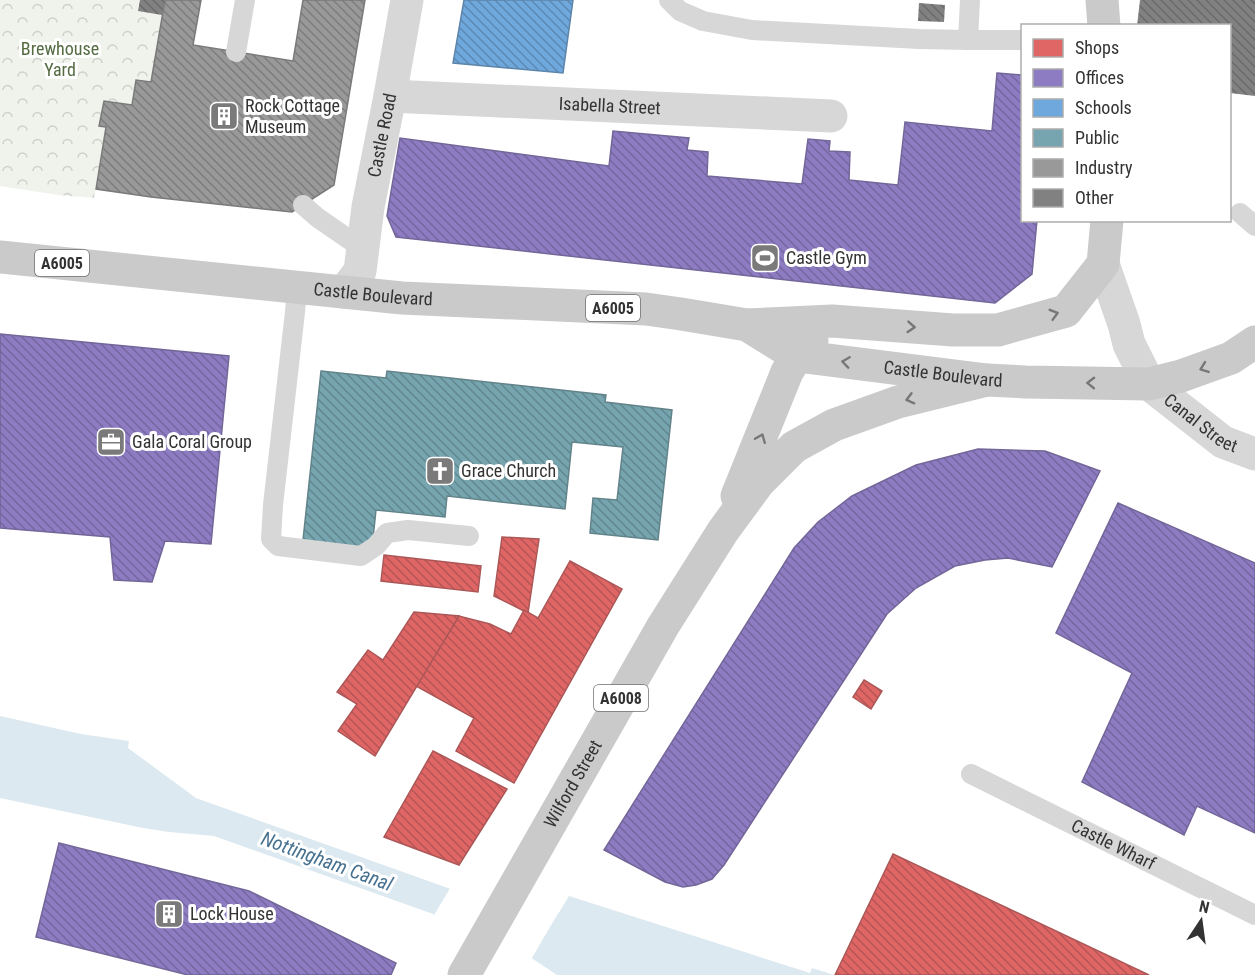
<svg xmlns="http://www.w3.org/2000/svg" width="1255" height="975" font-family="'Roboto Condensed',sans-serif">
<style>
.park{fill:url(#park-crowns)}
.water{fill:#dde9f0}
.pier{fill:#fff}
.shops{fill:url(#shops-back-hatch);stroke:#ac5757;stroke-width:1.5}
.offices{fill:url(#offices-back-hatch);stroke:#736698;stroke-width:1.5}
.schools{fill:url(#schools-back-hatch);stroke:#5d85a9;stroke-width:1.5}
.public{fill:url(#public-back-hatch);stroke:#62838a;stroke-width:1.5}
.industry{fill:url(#industry-back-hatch);stroke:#7a7a7a;stroke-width:1.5}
.building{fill:url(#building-back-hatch)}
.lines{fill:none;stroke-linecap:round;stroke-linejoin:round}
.lane{stroke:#d7d7d7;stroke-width:20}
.street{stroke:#d7d7d7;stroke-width:33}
.primary{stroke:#cacaca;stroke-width:33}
.oneway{stroke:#777}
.labels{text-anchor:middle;stroke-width:6;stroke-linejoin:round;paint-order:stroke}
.shield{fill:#fff;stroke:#707070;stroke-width:1.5}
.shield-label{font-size:16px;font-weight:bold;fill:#333}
.park-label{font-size:18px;fill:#556c43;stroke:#fff}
.poi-label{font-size:18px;fill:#333;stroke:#fff;text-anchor:start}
.street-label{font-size:18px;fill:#333;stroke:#fff}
.water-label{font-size:20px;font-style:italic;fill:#467190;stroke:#fff}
</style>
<defs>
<pattern id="park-crowns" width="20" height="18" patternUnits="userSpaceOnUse" patternTransform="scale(1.5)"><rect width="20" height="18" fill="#f0f3ec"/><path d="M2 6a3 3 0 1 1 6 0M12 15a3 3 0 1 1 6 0" fill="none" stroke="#ced1cb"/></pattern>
<pattern id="shops-back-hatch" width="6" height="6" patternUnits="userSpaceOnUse" patternTransform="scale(1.5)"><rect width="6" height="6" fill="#e06666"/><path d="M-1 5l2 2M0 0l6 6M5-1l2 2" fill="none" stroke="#b65555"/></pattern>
<pattern id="offices-back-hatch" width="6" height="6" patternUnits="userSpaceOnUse" patternTransform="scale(1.5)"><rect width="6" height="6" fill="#8e7cc3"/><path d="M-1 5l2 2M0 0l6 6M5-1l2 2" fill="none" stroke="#75669f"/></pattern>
<pattern id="schools-back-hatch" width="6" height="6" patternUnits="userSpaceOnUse" patternTransform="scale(1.5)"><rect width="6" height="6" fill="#6fa8dc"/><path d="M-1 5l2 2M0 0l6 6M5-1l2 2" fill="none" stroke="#5c89b3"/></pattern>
<pattern id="public-back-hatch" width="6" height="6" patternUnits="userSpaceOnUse" patternTransform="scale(1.5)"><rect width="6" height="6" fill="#76a5af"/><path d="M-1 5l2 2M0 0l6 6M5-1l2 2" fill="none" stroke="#61878f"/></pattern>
<pattern id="industry-back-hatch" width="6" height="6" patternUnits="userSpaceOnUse" patternTransform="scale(1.5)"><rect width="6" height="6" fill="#999"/><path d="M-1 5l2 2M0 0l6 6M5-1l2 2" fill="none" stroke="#7d7d7d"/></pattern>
<pattern id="building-back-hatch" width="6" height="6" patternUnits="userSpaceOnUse" patternTransform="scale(1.5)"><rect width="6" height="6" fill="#818181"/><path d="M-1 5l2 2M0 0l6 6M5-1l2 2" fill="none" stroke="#6a6a6a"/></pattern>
</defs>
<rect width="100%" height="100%" fill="#fff"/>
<polygon class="park" points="0,0 165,0 151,82 132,105 104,102 99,126 106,127 94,198 58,195 0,186"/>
<polygon class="water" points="0,716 81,734 129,741 128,748 196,798 448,888 558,914 569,896 810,973 812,968 834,975 557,975 533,959 433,914 214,836 169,832 143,828 0,798"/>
<polygon class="pier" points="452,885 556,910 566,894 570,893 530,961 433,917"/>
<g class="shops">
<polygon points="502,537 539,539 528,613 494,596"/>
<polygon points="384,555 481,566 478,592 381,581"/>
<polygon points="570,561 622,589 514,783 456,751 474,718 416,686 459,616 490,624 511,634 524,610 538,618"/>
<polygon points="414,612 459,616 375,756 338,731 357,704 337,692 368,650 383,660"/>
<polygon points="864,680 882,691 871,709 853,697"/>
<polygon points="433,751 507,789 459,865 384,837"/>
<polygon points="893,854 1149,975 835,975"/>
</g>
<g class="offices">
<polygon points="997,73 1022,75 1022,220 1037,220 1032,274 995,303 396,237 387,216 400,138 609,166 613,131 689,138 687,150 708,152 707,176 802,184 808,139 830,141 829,151 850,152 849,180 898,185 905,122 992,131"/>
<polygon points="0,334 229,356 211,544 165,541 152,582 114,580 110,537 0,528"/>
<polygon points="978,449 1045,451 1100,471 1052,567 1008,558 985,560 955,566 916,588 887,614 724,865 712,879 696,885 683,887 665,882 604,850 794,548 818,522 852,496 916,465"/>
<polygon points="1118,503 1255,563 1255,833 1197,806 1184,835 1082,782 1132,673 1056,633"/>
<polygon points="59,843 249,891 396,963 391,975 188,975 36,937"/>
</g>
<polygon class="schools" points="464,0 573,0 563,73 453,63"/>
<polygon class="public" points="321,371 386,378 387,371 606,395 605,402 672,410 658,540 590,533 593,498 617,500 623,447 572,442 565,509 447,496 445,517 376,510 372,548 303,540"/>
<polygon class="industry" points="165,0 201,0 193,45 293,61 303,0 365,0 334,185 292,212 151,197 96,189 106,127 99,126 104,101 132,105 136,80 151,82"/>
<g class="building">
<polygon points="140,0 165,0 162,15 138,11"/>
<polygon points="1140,0 1255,0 1255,96 1230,93 1230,26 1137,26"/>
<polygon points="919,3 945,5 944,22 918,21"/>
</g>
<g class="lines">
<g class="lane">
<polyline points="669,0 680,11 703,21 752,30 919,39 968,40 970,0"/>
<polyline points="968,40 1022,40"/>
<polyline points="236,52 245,0"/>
<polyline points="303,205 318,218 363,249"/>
<polyline points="1240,213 1255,226"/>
<polyline points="297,288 295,312 273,505 271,539 278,546 361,556 376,546 387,533 408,530 469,536"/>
<path id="s1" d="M971,774L1255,915"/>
</g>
<g class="street">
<path id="s2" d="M390,96L831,116"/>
<path id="s3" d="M1103,264L1124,324L1129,344L1149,384L1223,442L1255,454"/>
<path id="s4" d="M344,292L360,271L368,207L390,96L407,0"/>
</g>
<g class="primary">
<polyline points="1102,0 1104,26"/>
<path id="s5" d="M0,257L402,298L646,309L681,314L747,325L832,321L953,330H998L1066,311L1103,264L1107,220"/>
<path id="s6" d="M747,325L797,356L987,380L1026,382L1149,384L1181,376L1231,358L1255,342"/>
<polyline points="737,496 787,372 797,356 812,341"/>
<path id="s7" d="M464,975L663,626L723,531L759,482L794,447L834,425L898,402L987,380"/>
</g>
</g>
<defs><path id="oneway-chevron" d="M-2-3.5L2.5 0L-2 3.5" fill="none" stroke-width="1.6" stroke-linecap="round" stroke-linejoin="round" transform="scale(1.5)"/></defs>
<g class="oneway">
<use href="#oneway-chevron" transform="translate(1054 314) rotate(-16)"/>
<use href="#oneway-chevron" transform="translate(911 327) rotate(4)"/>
<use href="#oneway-chevron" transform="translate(846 362) rotate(-172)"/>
<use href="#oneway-chevron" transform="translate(1204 368) rotate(160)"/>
<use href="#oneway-chevron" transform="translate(1091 383) rotate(-179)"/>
<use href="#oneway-chevron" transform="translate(910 399) rotate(165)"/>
<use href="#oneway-chevron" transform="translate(761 438) rotate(-68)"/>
</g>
<defs>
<g id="building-square" transform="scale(1.5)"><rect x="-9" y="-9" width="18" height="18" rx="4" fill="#7a7a7a" stroke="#fff"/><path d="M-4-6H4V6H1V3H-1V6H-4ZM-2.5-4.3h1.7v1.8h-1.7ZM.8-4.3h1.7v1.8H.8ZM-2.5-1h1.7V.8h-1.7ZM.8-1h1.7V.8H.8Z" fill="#fff"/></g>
<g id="stadium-square" transform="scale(1.5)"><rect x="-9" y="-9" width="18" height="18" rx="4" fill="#7a7a7a" stroke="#fff"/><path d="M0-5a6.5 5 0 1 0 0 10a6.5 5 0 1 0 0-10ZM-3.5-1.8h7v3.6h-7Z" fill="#fff"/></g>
<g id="office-square" transform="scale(1.5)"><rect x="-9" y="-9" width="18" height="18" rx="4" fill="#7a7a7a" stroke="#fff"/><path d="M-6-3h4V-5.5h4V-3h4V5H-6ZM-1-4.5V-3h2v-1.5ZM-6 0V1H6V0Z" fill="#fff"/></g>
<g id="church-square" transform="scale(1.5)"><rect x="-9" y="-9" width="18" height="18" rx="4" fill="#7a7a7a" stroke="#fff"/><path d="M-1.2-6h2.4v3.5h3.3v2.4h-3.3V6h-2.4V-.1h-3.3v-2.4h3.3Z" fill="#fff"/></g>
</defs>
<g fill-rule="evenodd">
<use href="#building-square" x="224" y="116"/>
<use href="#stadium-square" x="765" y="258"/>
<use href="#office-square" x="111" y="442"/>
<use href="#church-square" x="440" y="471"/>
<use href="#building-square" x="169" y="914"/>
</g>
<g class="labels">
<g class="shield">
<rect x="35" y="250" width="54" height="26" rx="4.5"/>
<rect x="586" y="295" width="54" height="26" rx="4.5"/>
<rect x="594" y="685" width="54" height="26" rx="4.5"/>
</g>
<g class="shield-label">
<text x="62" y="269">A6005</text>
<text x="613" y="314">A6005</text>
<text x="621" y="704">A6008</text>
</g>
<g class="park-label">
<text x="60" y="55">Brewhouse<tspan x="60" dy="21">Yard</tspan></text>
</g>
<g class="poi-label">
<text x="245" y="112">Rock Cottage<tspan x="245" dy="21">Museum</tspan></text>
<text x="786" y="264">Castle Gym</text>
<text x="132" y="448">Gala Coral Group</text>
<text x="461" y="477">Grace Church</text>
<text x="190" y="920">Lock House</text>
</g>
<g class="street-label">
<text dy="6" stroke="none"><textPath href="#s2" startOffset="220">Isabella Street</textPath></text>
<text dy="6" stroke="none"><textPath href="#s4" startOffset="164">Castle Road</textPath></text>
<text dy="6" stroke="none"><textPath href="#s5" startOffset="375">Castle Boulevard</textPath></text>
<text dy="6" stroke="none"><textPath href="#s6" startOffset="206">Castle Boulevard</textPath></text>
<text dy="6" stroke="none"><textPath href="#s3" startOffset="194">Canal Street</textPath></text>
<text dy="6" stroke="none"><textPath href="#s7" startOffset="220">Wilford Street</textPath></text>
<text dy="6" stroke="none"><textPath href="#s1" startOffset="159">Castle Wharf</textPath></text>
</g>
<g class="water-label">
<text transform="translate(327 861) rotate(20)" y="7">Nottingham Canal</text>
</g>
</g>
<rect x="1021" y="24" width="210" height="198" fill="#ffffff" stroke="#adadad" stroke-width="1.5"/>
<rect x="1033" y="39" width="30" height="18" fill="#e06666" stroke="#adadad" stroke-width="1.5"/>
<text x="1075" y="54" font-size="18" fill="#333333">Shops</text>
<rect x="1033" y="69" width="30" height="18" fill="#8e7cc3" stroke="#adadad" stroke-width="1.5"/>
<text x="1075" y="84" font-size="18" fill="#333333">Offices</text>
<rect x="1033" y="99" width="30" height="18" fill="#6fa8dc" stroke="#adadad" stroke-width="1.5"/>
<text x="1075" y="114" font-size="18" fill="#333333">Schools</text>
<rect x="1033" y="129" width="30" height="18" fill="#76a5af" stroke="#adadad" stroke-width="1.5"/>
<text x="1075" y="144" font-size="18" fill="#333333">Public</text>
<rect x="1033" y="159" width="30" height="18" fill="#999999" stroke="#adadad" stroke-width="1.5"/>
<text x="1075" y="174" font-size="18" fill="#333333">Industry</text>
<rect x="1033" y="189" width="30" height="18" fill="#818181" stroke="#adadad" stroke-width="1.5"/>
<text x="1075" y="204" font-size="18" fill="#333333">Other</text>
<g transform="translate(1201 921) rotate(13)" stroke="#ffffff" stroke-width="4.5" paint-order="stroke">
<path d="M0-4.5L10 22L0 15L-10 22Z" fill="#333333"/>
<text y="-9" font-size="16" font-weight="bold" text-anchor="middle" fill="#333333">N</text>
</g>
</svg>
